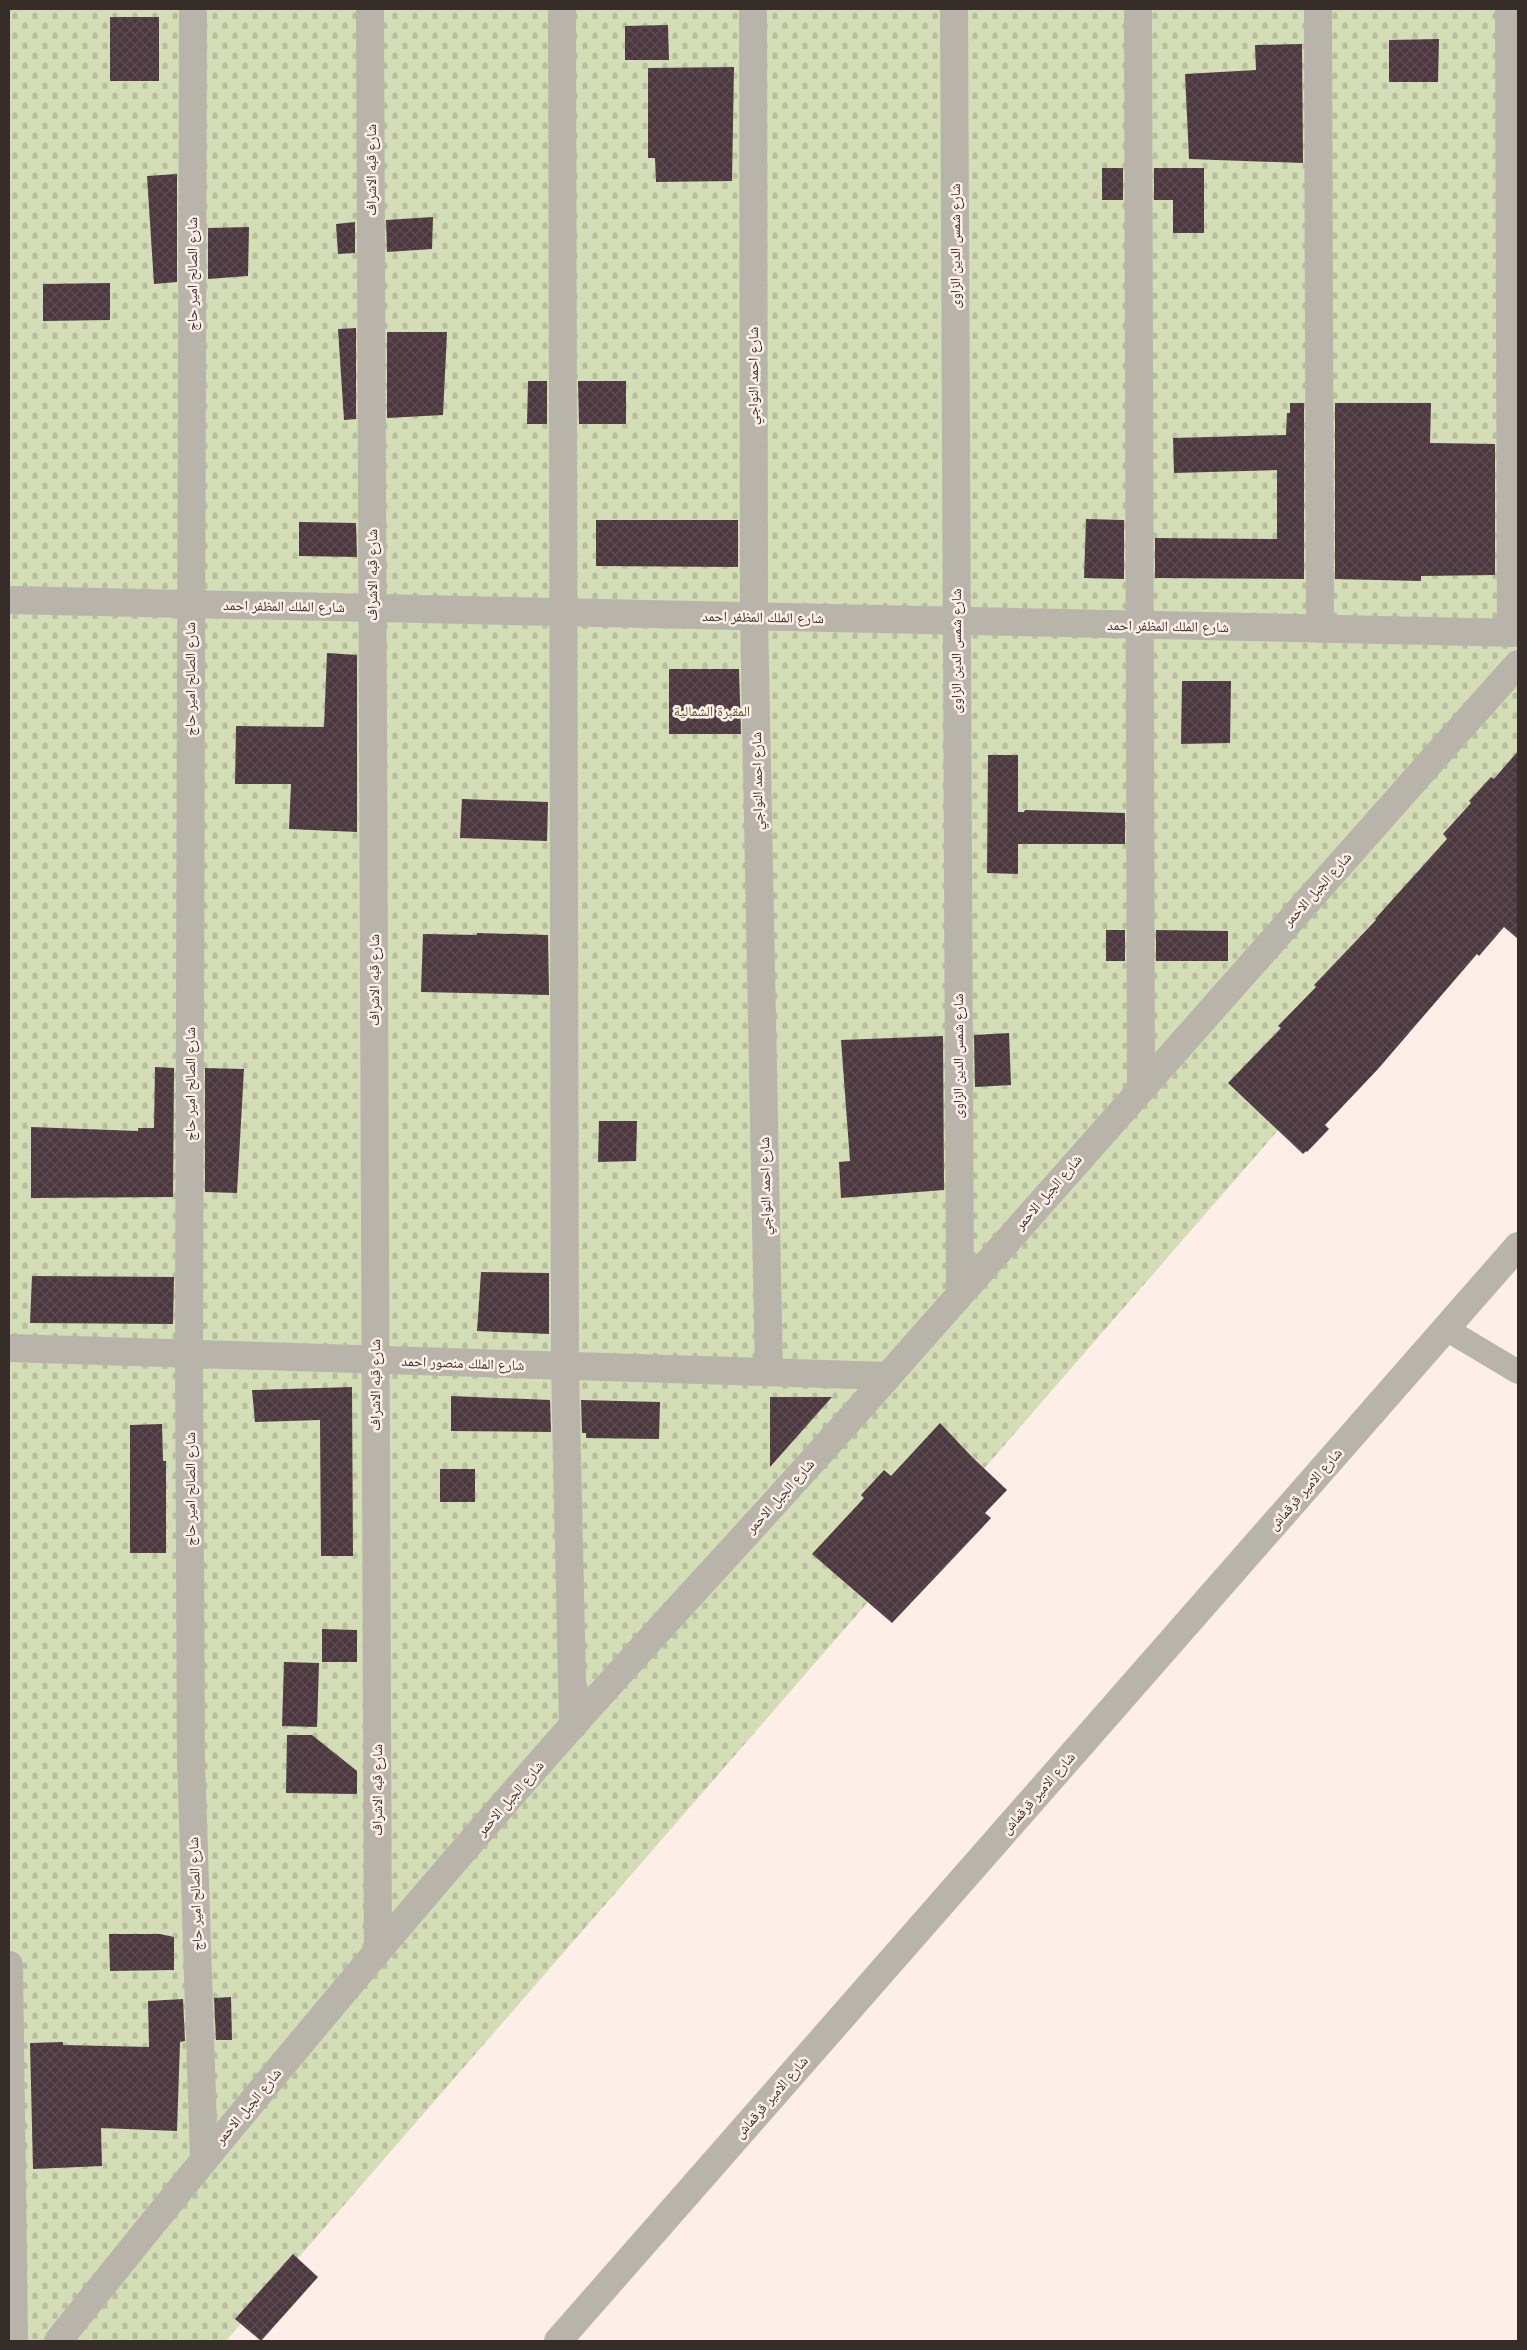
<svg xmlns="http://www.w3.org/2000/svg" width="1527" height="2350" font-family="Jost,'Noto Naskh Arabic',sans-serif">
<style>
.cemetery{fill:url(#cemetery-stones)}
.building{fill:url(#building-cross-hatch)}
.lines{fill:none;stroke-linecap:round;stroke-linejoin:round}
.lane{stroke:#b9b4aa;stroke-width:24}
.street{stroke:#b9b4aa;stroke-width:28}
.labels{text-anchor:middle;stroke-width:5;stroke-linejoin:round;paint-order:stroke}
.street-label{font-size:14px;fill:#362d29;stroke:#fdeee7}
.park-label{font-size:14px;fill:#4f5a15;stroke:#fdeee7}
</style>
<defs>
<pattern id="cemetery-stones" width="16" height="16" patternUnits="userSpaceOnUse" patternTransform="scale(1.25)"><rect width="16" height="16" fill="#d3ddb6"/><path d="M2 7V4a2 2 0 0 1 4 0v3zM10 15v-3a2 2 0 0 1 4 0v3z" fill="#b6be9c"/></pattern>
<pattern id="building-cross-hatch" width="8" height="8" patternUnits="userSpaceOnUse" patternTransform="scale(1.25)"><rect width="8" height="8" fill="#4c383f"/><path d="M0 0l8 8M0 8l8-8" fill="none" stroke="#5e4c52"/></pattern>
</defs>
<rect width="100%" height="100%" fill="#fdeee7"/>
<polygon class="cemetery" points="9,9 1518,9 1518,854 226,2341 9,2341"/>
<g class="building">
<rect x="110" y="17" width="49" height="64"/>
<polygon points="668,25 669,60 625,60 625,26"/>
<polygon points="1439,39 1438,82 1389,82 1389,40"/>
<polygon points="1302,44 1303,163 1189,159 1185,74 1256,70 1255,45"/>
<polygon points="734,67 732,181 656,182 655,158 648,158 648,68"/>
<rect x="1102" y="168" width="21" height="32"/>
<polygon points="1154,168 1204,168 1204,233 1173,233 1173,200 1154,200"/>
<polygon points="177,174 177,282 154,284 147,176"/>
<polygon points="433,217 432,249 387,252 386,220"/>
<polygon points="355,222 355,253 338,254 336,224"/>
<polygon points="249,227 248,276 208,279 208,228"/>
<polygon points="110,283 110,320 43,321 43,284"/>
<polygon points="356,328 356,419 344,420 338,329"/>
<polygon points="387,332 447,332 443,415 387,418"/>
<polygon points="528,381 547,381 547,424 527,424"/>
<polygon points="578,381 626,381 626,424 579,424"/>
<polygon points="1290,403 1304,403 1304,579 1155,578 1155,538 1277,539 1277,470 1174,473 1173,438 1286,435 1287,413 1290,413"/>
<polygon points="1335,403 1431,403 1430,443 1495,444 1495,575 1421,576 1421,581 1335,579"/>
<polygon points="1086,519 1124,520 1124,579 1084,578"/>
<polygon points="596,520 738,520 738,567 596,566"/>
<polygon points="299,522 356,523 357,557 299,556"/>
<polygon points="327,653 357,655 357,832 289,829 291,784 235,784 236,726 324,727"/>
<polygon points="669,669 739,669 741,734 669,734"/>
<polygon points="1182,681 1231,681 1230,743 1181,744"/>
<polygon points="1518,751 1518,939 1504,927 1479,956 1477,954 1378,1069 1325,1125 1329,1129 1307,1152 1306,1151 1303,1154 1228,1083 1281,1028 1278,1026 1316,987 1314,985 1376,920 1375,919 1447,839 1443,834 1471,803 1469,801 1491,777 1494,779"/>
<polygon points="988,755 1018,755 1018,812 1024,812 1025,810 1125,813 1125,844 1018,844 1018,874 987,873"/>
<polygon points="462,799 548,802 547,841 460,838"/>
<rect x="1106" y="930" width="19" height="31"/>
<polygon points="1156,930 1228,931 1228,961 1156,961"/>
<polygon points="477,933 548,935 549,995 421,992 423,934 477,935"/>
<polygon points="1009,1033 1011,1085 975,1087 974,1035"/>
<polygon points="943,1036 944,1190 841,1198 839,1162 850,1161 841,1040"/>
<polygon points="155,1067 174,1068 173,1197 31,1198 31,1127 138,1131 138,1128 154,1128"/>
<polygon points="205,1068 244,1069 237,1193 205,1192"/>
<polygon points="599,1121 637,1121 636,1161 598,1162"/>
<polygon points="481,1272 549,1273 549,1334 477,1331"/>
<polygon points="32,1276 174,1277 173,1324 30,1323"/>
<polygon points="352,1387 353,1556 321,1556 320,1420 255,1422 252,1390"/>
<polygon points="451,1396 550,1400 551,1432 451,1431"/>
<polygon points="770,1397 832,1397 770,1467"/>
<polygon points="581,1400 660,1402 659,1439 586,1438 586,1433 582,1433"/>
<polygon points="940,1423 973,1458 1007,1490 985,1513 991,1518 980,1530 892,1623 812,1554 864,1498 861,1495 884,1470 891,1476"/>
<polygon points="162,1424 163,1461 166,1461 166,1553 130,1553 130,1425"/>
<rect x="440" y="1469" width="35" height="33"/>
<polygon points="322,1629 357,1630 357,1662 322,1662"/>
<polygon points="284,1662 319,1663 317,1727 282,1726"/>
<polygon points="287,1735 312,1735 357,1771 357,1794 286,1793"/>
<polygon points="109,1934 160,1934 174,1937 174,1970 110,1971"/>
<polygon points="231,1997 232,2040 216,2040 214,1998"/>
<polygon points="183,1999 185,2041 180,2042 177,2131 101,2128 102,2166 33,2169 30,2043 63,2042 63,2045 149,2047 148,2001"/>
<polygon points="293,2254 318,2277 261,2341 235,2319"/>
</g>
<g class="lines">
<polyline class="lane" points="1446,1329 1518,1372"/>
<g class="street">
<polyline points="193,9 189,1354 191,1761 204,2159"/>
<polyline points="370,9 378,1950"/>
<polyline points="562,9 565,1366 573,1726"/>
<polyline points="753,9 754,617 769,1372"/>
<polyline points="954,9 960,1292"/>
<polyline points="1138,9 1141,1087"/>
<polyline points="1318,9 1320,629"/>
<polyline points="1509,9 1511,633"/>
<polyline points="9,600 1518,633"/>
<polyline points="9,1348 888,1376"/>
<polyline points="9,1965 14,2341"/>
<path d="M58,2341C225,2132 396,1925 574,1724C678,1607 786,1493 889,1375C1097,1137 1307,900 1518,664"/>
<polyline points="558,2341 1518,1246"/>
</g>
</g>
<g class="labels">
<g class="street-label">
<text transform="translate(371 170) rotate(-90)" y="5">شارع قبه الاشراف</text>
<text transform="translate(955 246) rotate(-90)" y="5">شارع شمس الدين الزاوى</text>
<text transform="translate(192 274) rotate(-90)" y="5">شارع الصالح امير حاج</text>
<text transform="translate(753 376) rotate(-90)" y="5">شارع احمد النواجي</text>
<text transform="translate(372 575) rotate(-90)" y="5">شارع قبه الاشراف</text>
<text transform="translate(284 606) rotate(1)" y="5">شارع الملك المظفر احمد</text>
<text transform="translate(763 617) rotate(1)" y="5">شارع الملك المظفر احمد</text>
<text transform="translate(1168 626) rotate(1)" y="5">شارع الملك المظفر احمد</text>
<text transform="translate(956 651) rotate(-90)" y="5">شارع شمس الدين الزاوى</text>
<text transform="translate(190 679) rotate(-90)" y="5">شارع الصالح امير حاج</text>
<text transform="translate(757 781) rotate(-91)" y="5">شارع احمد النواجي</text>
<text transform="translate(1317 889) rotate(-48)" y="5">شارع الجبل الاحمر</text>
<text transform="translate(374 980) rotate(-90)" y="5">شارع قبه الاشراف</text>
<text transform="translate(958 1056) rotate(-90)" y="5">شارع شمس الدين الزاوى</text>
<text transform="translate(190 1084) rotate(-90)" y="5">شارع الصالح امير حاج</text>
<text transform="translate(765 1186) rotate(-91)" y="5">شارع احمد النواجي</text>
<text transform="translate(1048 1192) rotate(-49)" y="5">شارع الجبل الاحمر</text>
<text transform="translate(463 1363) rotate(2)" y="5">شارع الملك منصور احمد</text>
<text transform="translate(375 1385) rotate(-90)" y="5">شارع قبه الاشراف</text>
<text transform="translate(190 1489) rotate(-90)" y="5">شارع الصالح امير حاج</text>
<text transform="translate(1305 1489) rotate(-49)" y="5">شارع الامير قرقماش</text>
<text transform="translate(780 1496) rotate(-48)" y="5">شارع الجبل الاحمر</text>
<text transform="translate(377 1790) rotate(-90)" y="5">شارع قبه الاشراف</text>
<text transform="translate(1038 1793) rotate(-49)" y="5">شارع الامير قرقماش</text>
<text transform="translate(510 1798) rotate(-49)" y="5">شارع الجبل الاحمر</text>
<text transform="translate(195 1894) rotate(-92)" y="5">شارع الصالح امير حاج</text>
<text transform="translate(771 2097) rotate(-49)" y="5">شارع الامير قرقماش</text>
<text transform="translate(248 2106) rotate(-50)" y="5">شارع الجبل الاحمر</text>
</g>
<g class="park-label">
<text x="712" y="716">المقبرة الشمالية</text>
</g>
</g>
<rect width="1527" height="2350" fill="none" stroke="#362d29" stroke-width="20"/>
</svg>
